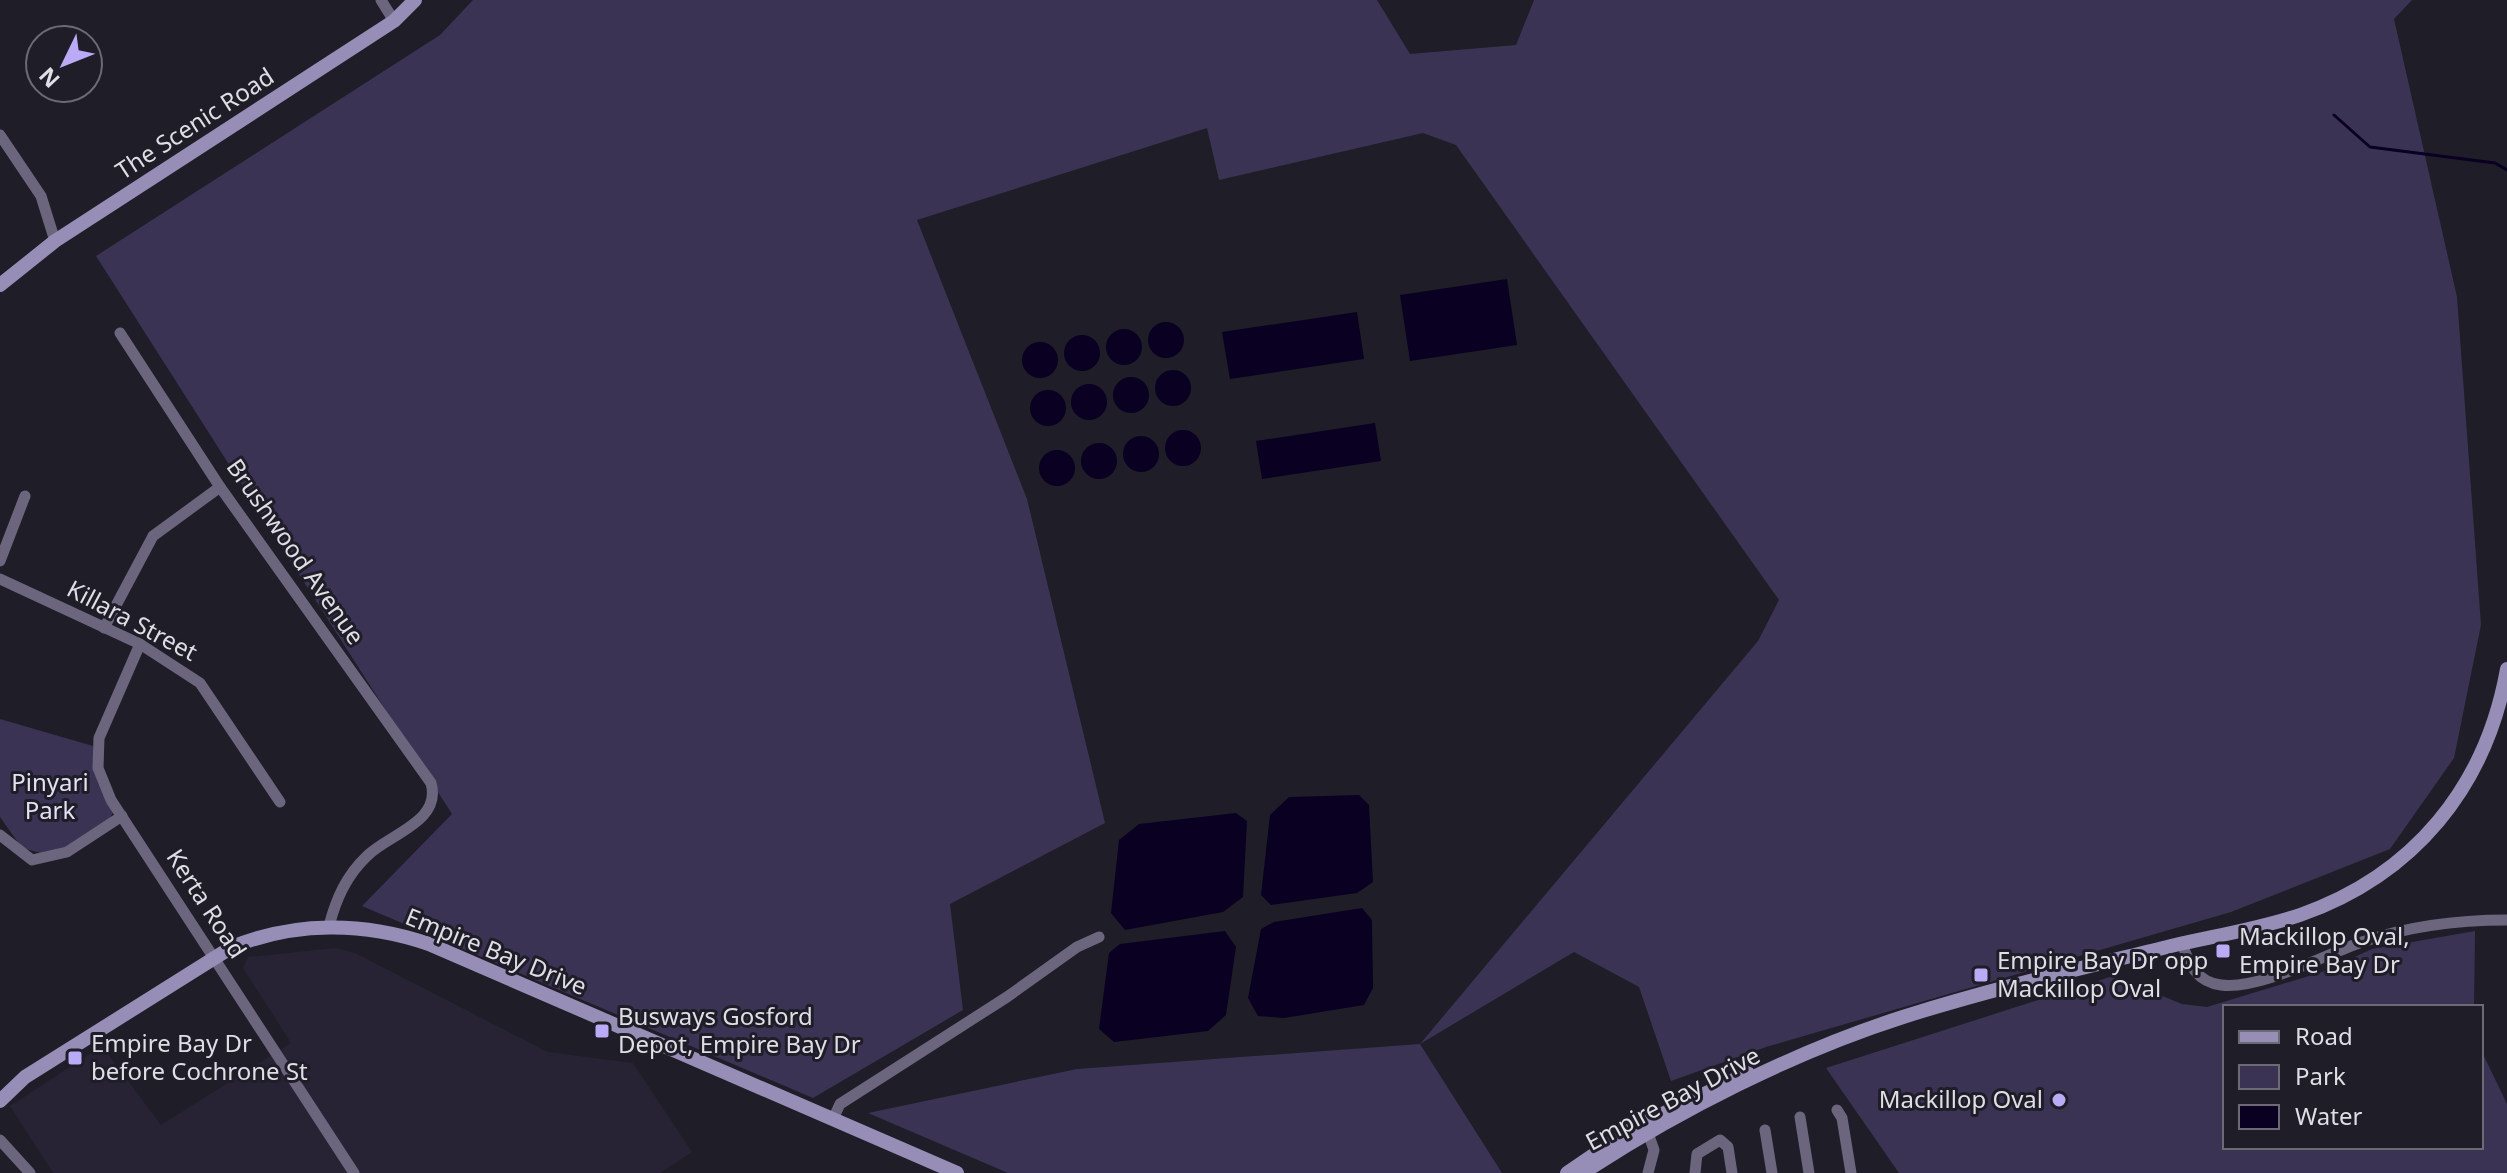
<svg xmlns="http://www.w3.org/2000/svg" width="2507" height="1173" font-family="'Noto Sans',sans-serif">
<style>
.built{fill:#272334}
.green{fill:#3b3354}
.water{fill:#0a0022}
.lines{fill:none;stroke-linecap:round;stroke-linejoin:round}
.stream{stroke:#0a0022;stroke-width:3}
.minor{stroke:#6b667e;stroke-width:11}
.secondary{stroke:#968eb6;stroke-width:14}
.poi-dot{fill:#bbaaf6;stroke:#1f1d28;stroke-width:3}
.labels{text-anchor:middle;stroke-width:6;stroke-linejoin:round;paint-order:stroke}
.street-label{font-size:24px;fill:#dfdee5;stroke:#1f1d28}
.park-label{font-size:24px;fill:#e4e1f2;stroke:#1f1d28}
.poi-label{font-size:24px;fill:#dfdee5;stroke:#1f1d28;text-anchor:start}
</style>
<rect width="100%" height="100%" fill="#1f1d28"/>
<polygon class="built" points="335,948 355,953 548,1052 633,1063 692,1152 660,1173 53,1173 10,1106 102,1046 161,1125 291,1043 243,968 248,957"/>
<g class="green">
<polygon points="473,0 1377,0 1410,54 1516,45 1534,0 2412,0 2394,19 2457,297 2481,625 2454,758 2390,849 2231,912 1766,1047 1671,1081 1639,987 1574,952 1420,1044 1502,1173 1008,1173 868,1113 1077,1069 1420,1044 1758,641 1779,600 1456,145 1423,133 1219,180 1207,128 917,220 1027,499 1105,823 950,904 963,1010 813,1098 362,906 452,814 96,256 440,35"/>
<polygon points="0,719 93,746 94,772 113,812 110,818 59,851 45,854 22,848 0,817"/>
<polygon points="2475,931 2474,1007 2225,1007 2225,1147 2481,1147 2481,1050 2507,1104 2507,1173 1899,1173 1826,1068 2113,976 2182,1004 2207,1007 2322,972 2372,949"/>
</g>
<g class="water">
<polygon points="1507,279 1517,345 1410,361 1400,295"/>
<polygon points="1357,312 1364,359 1230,379 1222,332"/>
<circle cx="1166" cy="340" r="18"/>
<circle cx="1124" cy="347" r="18"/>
<circle cx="1082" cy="353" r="18"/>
<circle cx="1040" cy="360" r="18"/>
<circle cx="1173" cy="388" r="18"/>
<circle cx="1131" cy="395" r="18"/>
<circle cx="1089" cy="402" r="18"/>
<circle cx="1048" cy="408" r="18"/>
<polygon points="1375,423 1381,461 1262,479 1256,441"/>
<circle cx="1183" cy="448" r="18"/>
<circle cx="1141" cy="454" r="18"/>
<circle cx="1099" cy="461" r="18"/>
<circle cx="1057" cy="468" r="18"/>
<polygon points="1359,795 1369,805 1373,882 1357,893 1271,905 1261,895 1270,815 1289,797"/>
<polygon points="1236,813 1247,821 1243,897 1223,912 1125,930 1111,913 1119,840 1139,824"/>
<polygon points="1362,908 1372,920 1373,988 1364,1005 1284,1018 1258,1016 1248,998 1261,929 1274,922"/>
<polygon points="1225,931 1236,947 1226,1015 1208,1031 1114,1042 1099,1029 1109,953 1120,944"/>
</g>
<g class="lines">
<polyline class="stream" points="2334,115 2370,147 2495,163 2507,170"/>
<g class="minor">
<polyline points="381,0 394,21"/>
<polyline points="0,135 41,196 55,241"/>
<path d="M120,333L220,487L431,783C442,822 389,834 367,856C346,876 336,899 329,926"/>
<polyline points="0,561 25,496"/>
<polyline points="0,579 140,644 200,683 280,802"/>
<polyline points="104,628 153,536 220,487"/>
<polyline points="140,644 99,738 98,768 111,800 354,1173"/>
<polyline points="0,835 32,860 67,852 122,816"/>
<path d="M2182,943C2189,965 2197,982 2221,985C2260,990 2324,955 2362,942C2409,926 2457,920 2507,920"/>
<polyline points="1837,1110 1842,1118 1851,1173"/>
<polyline points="1800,1117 1809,1173"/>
<polyline points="833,1119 840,1104 1007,997 1077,947 1099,937"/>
<polyline points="1765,1130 1772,1173"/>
<polyline points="1648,1133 1654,1150 1648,1173"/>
<polyline points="0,1140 30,1173"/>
<polyline points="1695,1173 1697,1154 1720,1140 1728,1147 1732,1173"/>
</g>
<g class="secondary">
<polyline points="0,285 55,241 394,21 415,0"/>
<path d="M0,1101L25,1077L232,947C296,921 364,922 429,944L957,1173"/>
<polyline points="1567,1173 1633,1128 1748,1073"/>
<path d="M1583,1173C1677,1111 1796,1051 1903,1017C1991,989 2082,968 2171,946C2214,936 2259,929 2300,915C2414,875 2486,787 2507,669"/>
</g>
</g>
<g class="poi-dot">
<rect x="2215" y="943" width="16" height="16" rx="4"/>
<rect x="1973" y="967" width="16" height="16" rx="4"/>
<rect x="594" y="1023" width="16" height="16" rx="4"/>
<rect x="67" y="1050" width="16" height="16" rx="4"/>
<circle cx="2059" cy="1100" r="8"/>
</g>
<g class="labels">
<g class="street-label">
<text transform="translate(195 124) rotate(-33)" y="8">The Scenic Road</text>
<text transform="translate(295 552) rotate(55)" y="8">Brushwood Avenue</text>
<text transform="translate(132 621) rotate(28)" y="8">Killara Street</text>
<text transform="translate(206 904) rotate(57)" y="8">Kerta Road</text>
<text transform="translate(496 952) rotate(22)" y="8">Empire Bay Drive</text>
<text transform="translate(1673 1099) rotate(-28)" y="8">Empire Bay Drive</text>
</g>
<g class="park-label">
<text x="50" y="791">Pinyari<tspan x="50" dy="28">Park</tspan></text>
</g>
<g class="poi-label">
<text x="2239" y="945">Mackillop Oval,<tspan x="2239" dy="28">Empire Bay Dr</tspan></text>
<text x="1997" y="969">Empire Bay Dr opp<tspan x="1997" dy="28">Mackillop Oval</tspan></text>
<text x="618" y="1025">Busways Gosford<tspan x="618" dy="28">Depot, Empire Bay Dr</tspan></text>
<text x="91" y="1052">Empire Bay Dr<tspan x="91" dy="28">before Cochrone St</tspan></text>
<text x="2043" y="1108" text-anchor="end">Mackillop Oval</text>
</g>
</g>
<rect x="2223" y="1005" width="260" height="144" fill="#1f1d28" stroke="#6c6a74" stroke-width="2"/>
<rect x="2239" y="1031" width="40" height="12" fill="#968eb6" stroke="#6c6a74" stroke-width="2"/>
<text x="2295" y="1045" font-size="24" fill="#dfdee5">Road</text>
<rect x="2239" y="1065" width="40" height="24" fill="#3b3354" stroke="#6c6a74" stroke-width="2"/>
<text x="2295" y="1085" font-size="24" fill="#dfdee5">Park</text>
<rect x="2239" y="1105" width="40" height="24" fill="#0a0022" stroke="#6c6a74" stroke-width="2"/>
<text x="2295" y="1125" font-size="24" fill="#dfdee5">Water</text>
<g transform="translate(64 64) rotate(227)"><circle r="38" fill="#1f1d28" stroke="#6c6a74" stroke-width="2"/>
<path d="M0-6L14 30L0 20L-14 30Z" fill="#bbaaf6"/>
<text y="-12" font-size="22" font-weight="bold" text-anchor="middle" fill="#dfdee5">N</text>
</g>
</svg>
